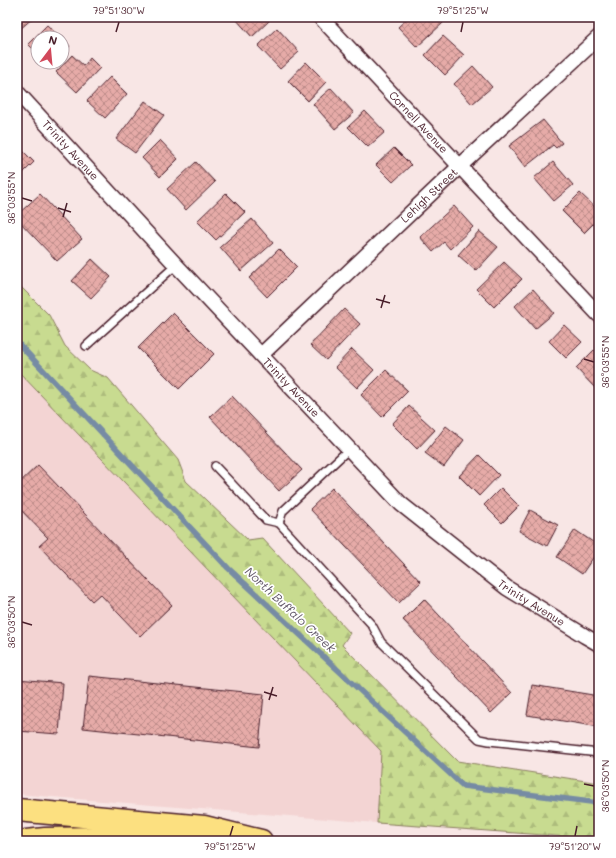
<svg xmlns="http://www.w3.org/2000/svg" width="616" height="858" font-family="Mali,sans-serif">
<style>
.built{fill:#f3d4d3}
.forest{fill:url(#forest-firs);stroke:#897d5e}
.lines{fill:none;stroke-linecap:round;stroke-linejoin:round}
.stream{stroke:#768ba4;stroke-width:5.5}
.building{fill:url(#building-cross-hatch);stroke:#4a1f2b}
.service-casing{stroke:#4a1f2b;stroke-width:10}
.minor-casing{stroke:#4a1f2b;stroke-width:17}
.motorway-casing{stroke:#4a1f2b;stroke-width:25}
.service{stroke:#fff;stroke-width:7}
.minor{stroke:#fff;stroke-width:14}
.motorway{stroke:#fce080;stroke-width:22}
.ticks{fill:none;stroke:#4a1f2b;stroke-width:1.5}
.labels{text-anchor:middle;stroke-width:3.5;stroke-linejoin:round;paint-order:stroke}
.street-label{font-size:11px;fill:#4a1f2b;stroke:#fff}
.water-label{font-size:12px;font-style:italic;fill:#605567;stroke:#fff}
.neatline{fill:none;stroke:#4a1f2b;stroke-width:1.5}
.ticks-label{font-size:10px;text-anchor:middle;fill:#4a1f2b}
</style>
<defs>
<pattern id="forest-firs" width="22" height="20" patternUnits="userSpaceOnUse"><rect width="22" height="20" fill="#c8db90"/><path d="M5 1l3.5 6h-7zM16 11l3.5 6h-7z" fill="#adbc7c"/></pattern>
<pattern id="building-cross-hatch" width="8" height="8" patternUnits="userSpaceOnUse"><rect width="8" height="8" fill="#e6aba8"/><path d="M0 0l8 8M0 8l8-8" fill="none" stroke="#bc8b89"/></pattern>
</defs>
<rect width="100%" height="100%" fill="#f8e6e5"/>
<filter id="ink" filterUnits="userSpaceOnUse"><feTurbulence type="fractalNoise" baseFrequency=".025" numOctaves="2"/><feDisplacementMap in="SourceGraphic" scale="8" xChannelSelector="R" yChannelSelector="G"/><feConvolveMatrix kernelMatrix="1 2 1 2 8 2 1 2 1" color-interpolation-filters="sRGB"/></filter>
<g filter="url(#ink)">
<polygon class="built" points="17,370 381,751 377,823 65,798 17,794"/>
<polygon class="forest" points="17,283 49,315 65,346 90,370 108,378 178,460 186,481 248,540 262,538 350,633 342,645 457,761 599,783 599,839 377,823 381,751 17,370"/>
<g class="lines">
<polyline class="stream" points="17,342 228,568 463,786 599,803"/>
</g>
<g class="building">
<polygon points="17,17 34,17 19,30 17,27"/>
<polygon points="235,17 265,17 269,21 252,37 235,18"/>
<polygon points="409,17 437,17 443,23 417,47 398,27"/>
<polygon points="47,25 61,38 38,38 38,54 28,44"/>
<polygon points="277,28 299,52 280,69 258,46"/>
<polygon points="443,36 464,55 445,75 425,55"/>
<polygon points="62,39 70,46 62,55"/>
<polygon points="72,55 84,66 90,58 100,68 77,92 56,72"/>
<polygon points="306,62 326,82 308,101 288,81"/>
<polygon points="473,66 492,87 472,104 454,84"/>
<polygon points="110,77 127,94 105,118 87,101"/>
<polygon points="331,88 354,113 335,129 313,104"/>
<polygon points="145,101 164,115 135,153 116,139"/>
<polygon points="365,111 385,132 368,147 348,127"/>
<polygon points="543,120 562,143 556,148 553,145 525,167 509,146"/>
<polygon points="160,140 178,159 160,177 142,158"/>
<polygon points="17,145 34,162 17,179"/>
<polygon points="394,148 411,165 393,182 376,165"/>
<polygon points="196,162 215,182 186,210 167,189"/>
<polygon points="553,162 573,185 554,201 534,178"/>
<polygon points="226,193 245,212 216,240 197,221"/>
<polygon points="580,193 599,211 599,218 584,233 562,211"/>
<polygon points="40,194 82,239 57,261 17,219 17,215"/>
<polygon points="454,206 473,227 450,249 444,242 433,252 420,237"/>
<polygon points="252,219 273,243 241,271 220,247"/>
<polygon points="479,231 498,247 476,271 458,255"/>
<polygon points="279,249 297,267 267,297 249,278"/>
<polygon points="92,259 111,277 91,298 72,281"/>
<polygon points="504,262 522,279 494,307 476,289"/>
<polygon points="533,289 554,313 535,329 515,306"/>
<polygon points="344,309 360,324 326,360 310,345"/>
<polygon points="173,313 214,354 179,389 138,348"/>
<polygon points="564,325 582,342 566,358 549,341"/>
<polygon points="352,349 374,370 357,388 335,367"/>
<polygon points="594,350 599,355 599,385 595,388 576,368"/>
<polygon points="386,370 408,391 382,417 361,395"/>
<polygon points="232,396 302,470 279,491 210,417"/>
<polygon points="409,406 435,430 417,449 392,424"/>
<polygon points="446,426 464,440 444,467 425,453"/>
<polygon points="479,455 499,475 479,496 459,476"/>
<polygon points="38,465 172,605 140,636 100,594 92,601 39,546 48,538 17,506 17,485"/>
<polygon points="332,488 421,582 399,603 310,509"/>
<polygon points="501,488 519,506 502,523 484,505"/>
<polygon points="530,510 558,525 547,546 519,531"/>
<polygon points="575,530 599,546 599,549 582,574 557,557"/>
<polygon points="424,599 512,693 491,713 403,620"/>
<polygon points="89,676 264,694 259,747 83,728"/>
<polygon points="17,679 63,683 59,734 17,731"/>
<polygon points="532,685 599,696 599,727 527,715"/>
</g>
<g class="lines">
<g class="service-casing">
<g id="service">
<polyline points="86,346 176,265"/>
<polyline points="215,466 266,520 279,523 372,625 381,642 479,739 489,741 599,753"/>
<polyline points="279,523 283,511 349,449"/>
</g>
</g>
<g class="minor-casing">
<g id="minor">
<path id="s1" d="M320,17L599,315"/>
<path id="s2" d="M17,92L176,265L401,504L507,588L585,636L599,644"/>
<path id="s3" d="M261,355L460,166L599,37"/>
</g>
</g>
<g class="motorway-casing">
<g id="motorway">
<polyline points="17,810 204,827 261,841"/>
<polyline points="26,841 45,839 153,837 179,839"/>
</g>
</g>
<use href="#service" class="service"/>
<use href="#minor" class="minor"/>
<use href="#motorway" class="motorway"/>
</g>
</g>
<path class="ticks" d="M116,32L119,22M461,32L463,22M22,198L32,201M58,208L71,212M63,217L67,203M376,299L390,303M381,308L385,295M584,359L594,362M22,622L32,625M264,692L277,696M269,700L273,687M584,784L594,786M230,836L233,826M575,836L577,826"/>
<g class="labels">
<g class="street-label">
<text dy="4" stroke="none"><textPath href="#s1" startOffset="144">Cornell Avenue</textPath></text>
<text dy="4" stroke="none"><textPath href="#s2" startOffset="79">Trinity Avenue</textPath></text>
<text dy="4" stroke="none"><textPath href="#s3" startOffset="232">Lehigh Street</textPath></text>
<text dy="4" stroke="none"><textPath href="#s2" startOffset="403">Trinity Avenue</textPath></text>
<text dy="4" stroke="none"><textPath href="#s2" startOffset="727">Trinity Avenue</textPath></text>
</g>
<g class="water-label">
<text transform="translate(290 610) rotate(43)" y="4">North Buffalo Creek</text>
</g>
</g>
<rect width="616" height="858" fill="none" stroke="#fff" stroke-width="44"/>
<g transform="translate(50 50) rotate(16)"><circle r="19" fill="#ffffff" stroke="#b7a5aa"/>
<path d="M0-3L7 15L0 10L-7 15Z" fill="#d1495b"/>
<text y="-6" font-size="11" font-weight="bold" text-anchor="middle" fill="#4a1f2b">N</text>
</g>
<rect x="22" y="22" width="572" height="814" class="neatline"/>
<g class="ticks-label">
<text x="119" y="14">79°51'30"W</text>
<text x="463" y="14">79°51'25"W</text>
<text transform="translate(11 198) rotate(-90)" y="4">36°03'55"N</text>
<text transform="translate(605 362) rotate(-90)" y="4">36°03'55"N</text>
<text transform="translate(11 622) rotate(-90)" y="4">36°03'50"N</text>
<text transform="translate(605 786) rotate(-90)" y="4">36°03'50"N</text>
<text x="230" y="850">79°51'25"W</text>
<text x="575" y="850">79°51'20"W</text>
</g>
</svg>
